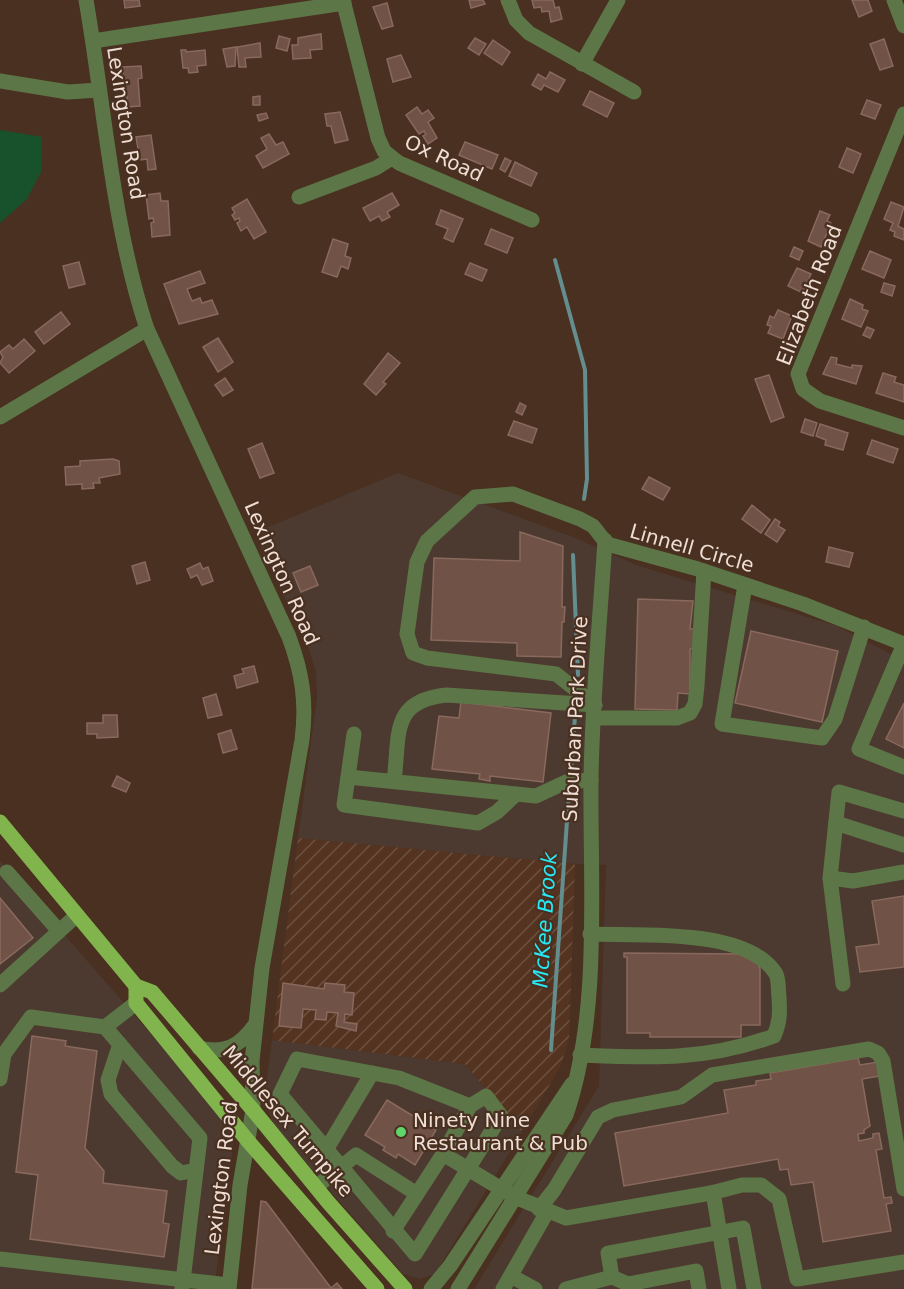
<svg xmlns="http://www.w3.org/2000/svg" width="904" height="1289" font-family="'DejaVu Sans',sans-serif">
<style>
.commercial{fill:#4c3a30}
.industrial{fill:url(#industrial-furrows)}
.pitch{fill:#17522d}
.lines{fill:none;stroke-linecap:round;stroke-linejoin:round}
.stream{stroke:#648d8e;stroke-width:4}
.building{fill:#715246;stroke:#89695d;stroke-width:1.5}
.minor{stroke:#5d7647;stroke-width:15}
.major{stroke:#82b44e;stroke-width:15}
.poi-dot{fill:#5fd56b;stroke:#493020;stroke-width:2}
.labels{text-anchor:middle;stroke-width:4.5;stroke-linejoin:round;paint-order:stroke}
.street-label{font-size:20px;fill:#efded5;stroke:#493020}
.poi-label{font-size:20px;fill:#efded5;stroke:#493020;text-anchor:start}
.water-label{font-size:21px;font-style:italic;fill:#27e8f4;stroke:#493020}
</style>
<defs>
<pattern id="industrial-furrows" width="10" height="10" patternUnits="userSpaceOnUse" patternTransform="scale(1.5)"><rect width="10" height="10" fill="#543420"/><path d="M-1 1l2-2M0 10L10 0M9 11l2-2" fill="none" stroke="#6d5140"/></pattern>
</defs>
<rect width="100%" height="100%" fill="#493020"/>
<g class="commercial">
<polygon points="398,473 573,537 639,566 837,626 904,661 904,1289 474,1289 599,1086 606,865 575,864 298,838 317,697 316,672 309,649 254,533"/>
<polygon points="0,861 235,1130 214,1289 0,1289"/>
<polygon points="272,1040 465,1064 522,1132 435,1274 420,1279 403,1274 275,1128 267,1107 265,1094"/>
</g>
<polygon class="industrial" points="298,838 575,864 569,1040 560,1067 522,1132 465,1064 272,1040"/>
<polygon class="pitch" points="0,130 42,137 41,172 27,199 0,223"/>
<g class="lines">
<g class="stream">
<polyline points="555,260 585,370 587,479 584,499"/>
<polyline points="573,555 578,675"/>
<polyline points="571,771 575,716"/>
<polyline points="551,1050 569,792"/>
</g>
</g>
<g class="building">
<polygon points="124,0 139,0 140,6 125,8"/>
<polygon points="469,0 483,0 485,4 471,8"/>
<polygon points="532,0 553,0 555,8 559,7 562,19 551,22 549,11 542,12 541,7 534,8"/>
<polygon points="852,0 868,0 872,11 859,17"/>
<polygon points="387,3 393,26 382,29 373,7"/>
<polygon points="321,34 322,49 310,50 311,58 293,59 292,45 298,45 298,38"/>
<polygon points="279,36 290,39 287,51 276,48"/>
<polygon points="475,38 486,44 479,55 468,48"/>
<polygon points="884,39 893,66 880,70 870,44"/>
<polygon points="493,40 510,52 502,65 484,53"/>
<polygon points="260,43 261,57 245,58 246,67 239,67 237,47"/>
<polygon points="236,47 235,66 227,67 223,49"/>
<polygon points="181,50 186,50 186,52 205,50 206,65 197,66 198,72 189,73 188,68 183,68"/>
<polygon points="401,55 411,77 393,82 387,59"/>
<polygon points="141,66 142,78 138,79 140,106 128,107 127,97 123,98 123,67"/>
<polygon points="550,72 565,80 558,92 544,85 541,90 532,85 538,74 546,79"/>
<polygon points="590,91 614,103 607,117 583,105"/>
<polygon points="260,96 260,105 253,105 253,97"/>
<polygon points="867,100 881,105 875,119 861,114"/>
<polygon points="417,107 422,114 428,110 434,118 428,122 437,138 428,144 423,136 426,134 424,131 419,134 406,115"/>
<polygon points="340,112 348,140 335,143 331,126 327,126 325,114"/>
<polygon points="266,113 268,118 259,121 257,115"/>
<polygon points="269,134 276,145 283,142 289,154 263,168 256,156 267,149 261,138"/>
<polygon points="151,135 156,169 148,170 147,159 141,160 139,155 136,137"/>
<polygon points="465,142 498,155 492,169 459,155"/>
<polygon points="847,148 861,154 853,173 839,167"/>
<polygon points="505,158 511,161 505,172 500,169"/>
<polygon points="515,162 537,173 531,186 509,176"/>
<polygon points="160,193 161,201 168,201 170,235 152,237 151,223 154,222 153,218 149,219 146,195"/>
<polygon points="392,193 399,205 387,212 390,217 382,221 379,216 370,221 363,208"/>
<polygon points="247,199 266,232 254,239 247,227 241,231 237,223 240,221 239,218 235,220 232,215 235,213 232,208"/>
<polygon points="891,202 904,207 898,226 904,229 904,240 894,236 895,232 890,230 893,223 884,219"/>
<polygon points="441,210 463,219 453,242 444,238 448,229 436,224"/>
<polygon points="820,211 830,215 827,221 831,223 821,247 808,241"/>
<polygon points="491,229 513,238 507,253 485,244"/>
<polygon points="333,239 348,244 345,256 351,258 348,269 341,266 337,277 322,272"/>
<polygon points="794,247 803,251 799,260 790,256"/>
<polygon points="870,251 891,260 884,278 862,269"/>
<polygon points="79,262 85,284 69,288 63,266"/>
<polygon points="470,263 487,270 482,281 465,274"/>
<polygon points="797,268 811,274 803,293 788,286"/>
<polygon points="200,271 205,283 187,289 192,301 200,298 202,303 212,300 218,314 179,324 164,284"/>
<polygon points="884,283 895,286 892,296 881,292"/>
<polygon points="850,299 863,305 862,309 868,311 861,327 842,319"/>
<polygon points="778,310 792,316 783,339 768,333 771,326 767,325 770,316 774,318"/>
<polygon points="61,312 70,324 44,344 35,332"/>
<polygon points="867,327 874,330 870,338 863,335"/>
<polygon points="218,338 233,362 218,372 203,347"/>
<polygon points="24,339 35,351 9,373 0,363 3,357 0,352 9,345 13,349"/>
<polygon points="388,353 400,363 383,382 386,384 376,395 364,384"/>
<polygon points="831,357 837,358 836,364 852,368 852,365 862,366 856,384 823,374"/>
<polygon points="883,373 896,377 894,382 904,385 904,402 876,393"/>
<polygon points="769,375 784,417 771,422 755,379"/>
<polygon points="225,378 233,390 223,396 215,385"/>
<polygon points="520,403 526,406 522,415 516,412"/>
<polygon points="805,419 817,423 813,436 801,432"/>
<polygon points="514,421 537,429 532,443 508,435"/>
<polygon points="820,424 848,433 843,450 825,445 826,440 816,436"/>
<polygon points="872,440 898,449 893,463 867,454"/>
<polygon points="262,443 274,473 260,478 248,449"/>
<polygon points="113,459 119,461 120,474 99,478 100,483 93,483 94,488 82,489 82,484 66,485 65,467 80,466 80,461"/>
<polygon points="649,477 670,488 663,500 642,489"/>
<polygon points="752,505 770,520 761,533 742,519"/>
<polygon points="775,519 780,522 778,526 785,530 777,542 765,534"/>
<polygon points="520,532 563,546 562,607 565,607 564,622 562,622 561,657 517,656 517,643 431,640 434,558 520,561"/>
<polygon points="829,547 853,553 849,567 826,562"/>
<polygon points="145,562 150,580 137,584 132,566"/>
<polygon points="200,563 203,569 208,567 213,581 202,585 197,575 191,578 187,569"/>
<polygon points="310,566 318,585 301,592 293,573"/>
<polygon points="638,599 693,601 690,629 696,629 696,649 690,649 690,694 678,693 677,710 635,709"/>
<polygon points="751,631 838,651 822,722 735,703"/>
<polygon points="254,666 258,682 237,688 234,676 244,673 242,669"/>
<polygon points="216,694 222,715 208,718 203,698"/>
<polygon points="461,702 551,713 543,782 490,776 490,781 479,779 480,774 432,769 439,716 459,718"/>
<polygon points="904,703 904,748 886,739"/>
<polygon points="103,715 117,715 118,737 97,738 97,734 87,734 87,723 103,723"/>
<polygon points="231,730 237,749 223,753 218,734"/>
<polygon points="117,776 130,783 126,792 112,786"/>
<polygon points="904,896 904,967 860,972 856,947 879,944 872,901"/>
<polygon points="0,898 33,938 0,964"/>
<polygon points="624,953 742,954 758,964 760,969 760,1025 741,1025 741,1037 650,1037 650,1033 627,1033 627,957 624,957"/>
<polygon points="283,983 324,989 325,983 345,985 344,992 354,993 352,1015 345,1014 344,1022 357,1024 356,1031 336,1026 338,1013 327,1012 326,1020 315,1019 316,1010 303,1009 301,1028 279,1026"/>
<polygon points="32,1036 66,1041 65,1046 97,1051 85,1148 104,1171 103,1183 167,1191 163,1223 169,1224 164,1257 30,1239 38,1175 16,1172"/>
<polygon points="858,1058 860,1065 878,1062 880,1076 862,1079 870,1126 864,1130 864,1133 858,1134 859,1141 873,1138 873,1134 879,1133 882,1149 876,1150 884,1198 891,1197 892,1203 886,1204 891,1231 823,1242 813,1182 791,1185 788,1169 780,1170 778,1159 624,1186 615,1133 728,1113 724,1090 756,1085 756,1081 771,1079 770,1073"/>
<polygon points="387,1100 436,1130 415,1165 398,1154 396,1158 383,1150 385,1147 365,1135"/>
<polygon points="261,1201 266,1202 331,1288 337,1283 342,1289 252,1289"/>
</g>
<g class="lines">
<g class="minor">
<path d="M86,0C105,110 112,223 147,329L289,637C302,672 307,702 302,740L262,968L252,1061L253,1110L240,1185L229,1289"/>
<polyline points="343,0 378,138 384,151 399,163 532,220"/>
<polyline points="508,0 516,20 529,33 634,92"/>
<polyline points="894,0 904,26"/>
<polyline points="93,41 344,3"/>
<polyline points="582,64 618,0"/>
<polyline points="0,81 68,92 99,90"/>
<polyline points="904,114 798,374 803,389 820,401 904,428"/>
<polyline points="299,197 376,168 392,158"/>
<polyline points="0,417 147,329"/>
<polyline points="745,585 722,724 822,738 835,719 864,627"/>
<polyline points="904,644 859,749 904,767"/>
<polyline points="595,705 556,674 427,658 413,653 407,634 417,562 427,541 475,497 513,494 580,519 593,526 607,544 698,569 803,604 904,644"/>
<polyline points="594,718 677,718 690,713 695,704 697,686 704,571"/>
<polyline points="354,734 344,805 478,823 497,812 516,794"/>
<polyline points="348,777 536,796 566,782 591,780"/>
<path d="M394,781C400,735 390,701 446,695L595,705"/>
<polyline points="904,811 839,792 830,878 853,881 904,872"/>
<polyline points="836,823 904,845"/>
<polyline points="7,872 59,931"/>
<polyline points="830,878 843,984"/>
<polyline points="0,985 77,915"/>
<polyline points="105,1027 136,1003"/>
<polyline points="120,1044 108,1080 111,1094 172,1166 181,1173 196,1170"/>
<path d="M199,1048C225,1054 239,1047 255,1025"/>
<polyline points="4,1054 31,1017 105,1027 200,1138 182,1289"/>
<path d="M580,1055C652,1058 705,1061 774,1036C780,1022 780,1013 779,997C778,990 779,980 776,974C747,927 639,936 590,934"/>
<polyline points="0,1059 4,1054 0,1079"/>
<polyline points="470,1106 486,1096 501,1116 415,1254 280,1094 297,1059 399,1078 470,1106 443,1154 515,1197 566,1218 711,1193 714,1198 729,1289"/>
<polyline points="326,1150 372,1073"/>
<polyline points="316,1187 356,1155 417,1194"/>
<polyline points="711,1193 742,1185 761,1185 779,1199 797,1279 904,1262"/>
<polyline points="539,1209 554,1190 598,1117 613,1110 681,1097 712,1075 869,1049 878,1053 883,1061 904,1189"/>
<polyline points="393,1231 443,1154"/>
<polyline points="0,1259 229,1285"/>
<polyline points="511,1276 535,1289"/>
<polyline points="612,1277 628,1284 696,1271 699,1289"/>
<polyline points="431,1289 450,1266 572,1084"/>
<path d="M458,1289L566,1115C601,1013 590,888 591,781C592,701 600,620 605,540"/>
<polyline points="503,1289 547,1212"/>
<polyline points="566,1289 612,1277 608,1253 743,1228 754,1289"/>
</g>
<g class="major">
<polyline points="0,822 136,986 152,992 253,1110 328,1202 405,1289"/>
<polyline points="136,986 136,1003 248,1141 377,1289"/>
</g>
</g>
<circle class="poi-dot" cx="401" cy="1132" r="6"/>
<g class="labels">
<g class="street-label">
<text transform="translate(126 123) rotate(81)" y="7">Lexington Road</text>
<text transform="translate(444 158) rotate(25)" y="7">Ox Road</text>
<text transform="translate(809 295) rotate(-69)" y="7">Elizabeth Road</text>
<text transform="translate(692 548) rotate(16)" y="7">Linnell Circle</text>
<text transform="translate(282 573) rotate(66)" y="7">Lexington Road</text>
<text transform="translate(575 719) rotate(-87)" y="7">Suburban Park Drive</text>
<text transform="translate(288 1121) rotate(50)" y="7">Middlesex Turnpike</text>
<text transform="translate(221 1178) rotate(-83)" y="7">Lexington Road</text>
</g>
<g class="poi-label">
<text x="413" y="1127">Ninety Nine<tspan x="413" dy="23">Restaurant &amp; Pub</tspan></text>
</g>
<g class="water-label">
<text transform="translate(545 920) rotate(-86)" y="7">McKee Brook</text>
</g>
</g>
</svg>
